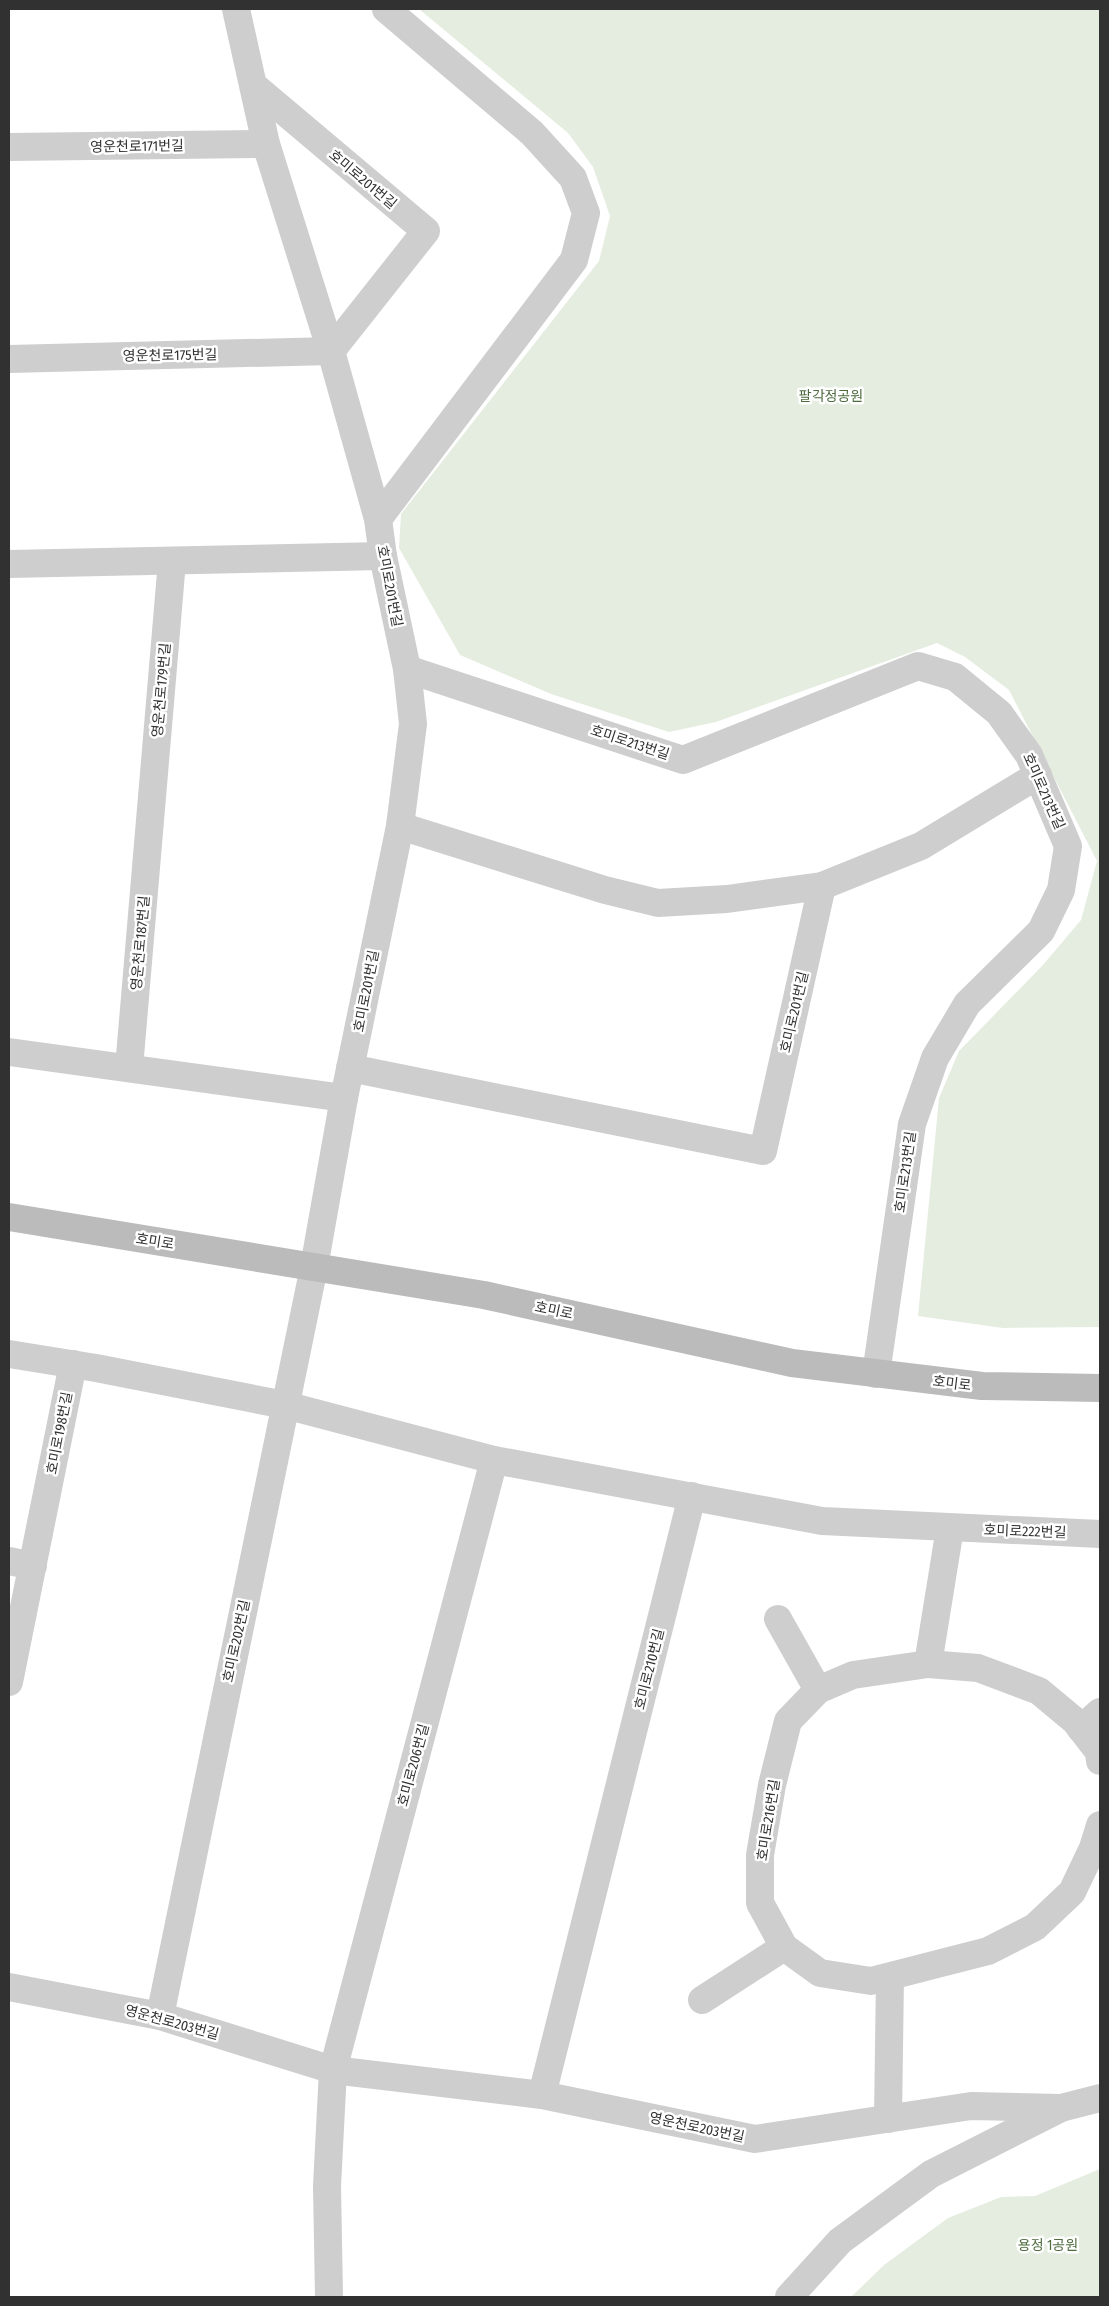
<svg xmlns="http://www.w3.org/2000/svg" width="1109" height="2306" font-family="'Fira Sans Condensed','Noto Sans KR',sans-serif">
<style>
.green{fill:#e5ede0}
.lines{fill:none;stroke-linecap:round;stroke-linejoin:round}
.street{stroke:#cecece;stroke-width:28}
.secondary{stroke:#bbb;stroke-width:28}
.labels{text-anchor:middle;stroke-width:5;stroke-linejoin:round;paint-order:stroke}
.street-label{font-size:14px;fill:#313131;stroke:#fff}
.park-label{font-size:14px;fill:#4f6c3f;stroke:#fff}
</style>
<rect width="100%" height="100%" fill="#fff"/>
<g class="green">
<polygon points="419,9 1100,9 1100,1327 1003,1328 918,1316 939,1098 959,1051 1042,966 1081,920 1097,861 1009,690 965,657 937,643 716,722 669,732 551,694 460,655 399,548 401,514 599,261 610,216 593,167 568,133"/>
<polygon points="1100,2169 1100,2297 851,2297 884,2265 948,2218 1001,2197 1035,2196"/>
</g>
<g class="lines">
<g class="street">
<polyline points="9,147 266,144"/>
<polyline points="9,359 331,351 426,231 254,86"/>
<polyline points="378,519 574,260 586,213 573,178 532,133 386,9"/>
<polyline points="9,564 383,556"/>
<polyline points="407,669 683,760 918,666 955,677 999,713 1029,755 1068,846 1061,890 1041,931 967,1004 935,1058 912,1124 876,1374"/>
<polyline points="400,826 605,890 658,903 727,899 822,886 921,846 1038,775"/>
<polyline points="9,1052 344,1098"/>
<polyline points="129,1068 172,561"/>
<polyline points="350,1068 763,1151 822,886"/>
<polyline points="9,1354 96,1368 285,1405 494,1460 822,1521 1100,1534"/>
<polyline points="950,1528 928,1664 978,1668 1039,1691 1075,1721 1099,1752 1100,1761"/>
<polyline points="9,1561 33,1566"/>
<polyline points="778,1619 818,1690"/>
<polyline points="928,1664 853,1675 818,1690 788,1721 772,1785 760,1855 760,1903 784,1947 820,1973 871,1981 988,1951 1035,1927 1072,1892 1093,1848 1100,1825"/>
<polyline points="9,1682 73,1364"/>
<polyline points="1081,1729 1100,1712"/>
<polyline points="9,1987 160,2016 333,2070 542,2095 755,2139 971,2106 1061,2108"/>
<polyline points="702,2000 784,1947"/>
<polyline points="160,2016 314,1267 344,1098 400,826 413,724 407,669 383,556 378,519 331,351 266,144 236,9"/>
<polyline points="542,2095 692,1496"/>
<polyline points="888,2119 890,1977"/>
<polyline points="329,2297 327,2186 333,2070 494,1460"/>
<polyline points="789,2297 840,2241 931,2174 1061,2108 1100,2098"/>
</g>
<polyline class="secondary" points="9,1217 484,1295 792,1363 982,1386 1100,1388"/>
</g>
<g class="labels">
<g class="street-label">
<text transform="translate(137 146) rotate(-1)" y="5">영운천로171번길</text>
<text transform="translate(363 179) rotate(40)" y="5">호미로201번길</text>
<text transform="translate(170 355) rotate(-1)" y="5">영운천로175번길</text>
<text transform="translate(390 586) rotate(79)" y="5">호미로201번길</text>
<text transform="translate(161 690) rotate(-85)" y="5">영운천로179번길</text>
<text transform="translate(630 742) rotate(18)" y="5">호미로213번길</text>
<text transform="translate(1044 791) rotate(66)" y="5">호미로213번길</text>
<text transform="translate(140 943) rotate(-85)" y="5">영운천로187번길</text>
<text transform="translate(366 991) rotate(-79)" y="5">호미로201번길</text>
<text transform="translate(794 1012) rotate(-77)" y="5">호미로201번길</text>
<text transform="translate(905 1172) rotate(-82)" y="5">호미로213번길</text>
<text transform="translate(155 1241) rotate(9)" y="5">호미로</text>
<text transform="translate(554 1310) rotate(12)" y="5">호미로</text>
<text transform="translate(952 1383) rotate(7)" y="5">호미로</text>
<text transform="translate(59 1433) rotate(-79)" y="5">호미로198번길</text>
<text transform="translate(1025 1531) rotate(2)" y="5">호미로222번길</text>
<text transform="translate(236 1641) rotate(-78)" y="5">호미로202번길</text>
<text transform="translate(649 1669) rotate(-76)" y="5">호미로210번길</text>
<text transform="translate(413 1765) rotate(-75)" y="5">호미로206번길</text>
<text transform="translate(768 1820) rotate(-81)" y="5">호미로216번길</text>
<text transform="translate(172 2022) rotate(15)" y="5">영운천로203번길</text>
<text transform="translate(697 2127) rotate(12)" y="5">영운천로203번길</text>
</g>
<g class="park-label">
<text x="831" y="401">팔각정공원</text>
<text x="1048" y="2250">용정 1공원</text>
</g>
</g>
<rect width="1109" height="2306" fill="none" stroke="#313131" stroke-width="20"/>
</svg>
